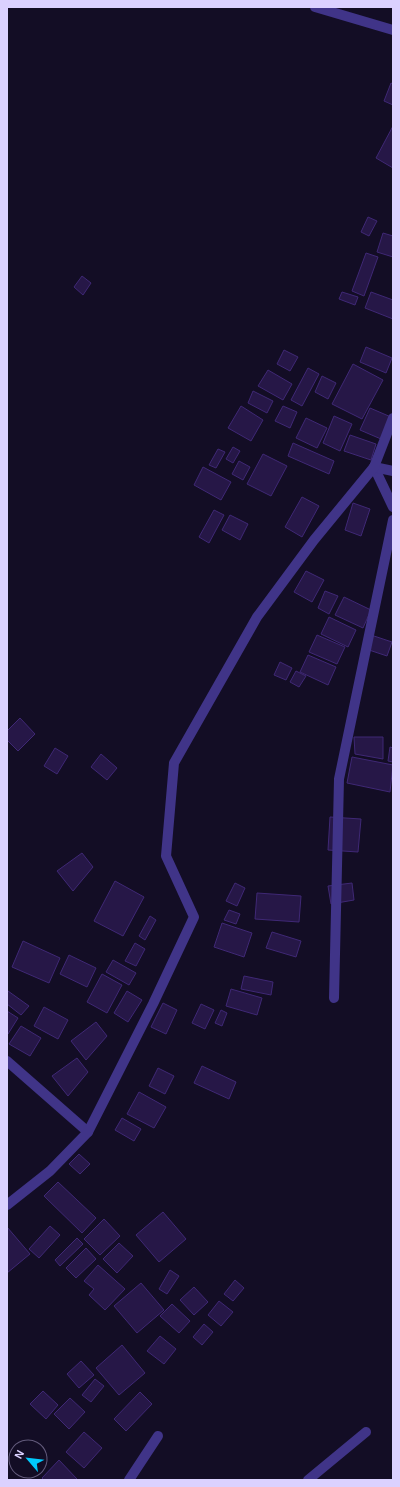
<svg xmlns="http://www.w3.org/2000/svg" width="400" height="1487" font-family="Arial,sans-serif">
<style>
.building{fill:#261747;stroke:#3f2875}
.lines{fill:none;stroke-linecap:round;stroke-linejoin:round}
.minor{stroke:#403488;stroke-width:10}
</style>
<rect width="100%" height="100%" fill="#130d25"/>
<g class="building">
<polygon points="391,83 393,84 393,105 384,101"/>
<polygon points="393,126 393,168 376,158"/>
<polygon points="368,217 377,221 369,236 361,232"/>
<polygon points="383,233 393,236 393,257 377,252"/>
<polygon points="366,253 378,257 364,296 352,291"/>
<polygon points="82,276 91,283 83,295 74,287"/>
<polygon points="342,292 358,297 355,305 339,299"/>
<polygon points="371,292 393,300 393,319 365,308"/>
<polygon points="366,347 392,358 386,373 360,362"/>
<polygon points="284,350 298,357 290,371 277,364"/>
<polygon points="353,364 383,380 362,419 332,404"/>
<polygon points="308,368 319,374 302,406 291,400"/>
<polygon points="268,370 292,384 283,400 258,386"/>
<polygon points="322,376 336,383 328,399 315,392"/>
<polygon points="253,391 273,401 267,413 248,403"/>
<polygon points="241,406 263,420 251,441 228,428"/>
<polygon points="283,406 297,412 290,428 275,421"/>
<polygon points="370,408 391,417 381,439 360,430"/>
<polygon points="334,416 352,424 340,451 323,443"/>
<polygon points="306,418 327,428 317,448 296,438"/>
<polygon points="350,435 376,444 371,460 344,451"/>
<polygon points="293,443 334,461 329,474 288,456"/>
<polygon points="233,447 240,451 233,463 226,459"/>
<polygon points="218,449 225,452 216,468 209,465"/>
<polygon points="263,454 287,466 271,496 247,484"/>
<polygon points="239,461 250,467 243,480 232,474"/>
<polygon points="203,467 231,482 221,500 194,485"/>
<polygon points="302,497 319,506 302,537 285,527"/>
<polygon points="353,503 370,509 361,536 345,530"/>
<polygon points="214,510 224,515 209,543 199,537"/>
<polygon points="230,515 248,524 240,540 222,530"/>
<polygon points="306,571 324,580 312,602 294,592"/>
<polygon points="325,591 338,596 329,614 318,608"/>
<polygon points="344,597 371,610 363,628 335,615"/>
<polygon points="329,617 356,630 348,647 321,634"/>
<polygon points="317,635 345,647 337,664 309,652"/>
<polygon points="371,635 392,642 387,656 366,649"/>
<polygon points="308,655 336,667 328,685 300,672"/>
<polygon points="280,662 292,668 286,680 274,675"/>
<polygon points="296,671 306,676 299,687 290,682"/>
<polygon points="20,718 35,734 18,751 7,740 7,731"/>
<polygon points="354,737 383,737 383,759 355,754"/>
<polygon points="390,747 393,748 393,762 388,761"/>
<polygon points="55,748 68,756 57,774 44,766"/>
<polygon points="101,754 117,768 107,780 91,767"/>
<polygon points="352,757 393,765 390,792 347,783"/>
<polygon points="330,817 361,819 358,852 328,850"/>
<polygon points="82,853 93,867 73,891 57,871"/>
<polygon points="115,881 144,897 123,936 94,921"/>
<polygon points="235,883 245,888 237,906 226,901"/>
<polygon points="352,883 354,900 331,904 328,886"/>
<polygon points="257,893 301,896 299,922 255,919"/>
<polygon points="229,910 240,914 236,924 224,920"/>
<polygon points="150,916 156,920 145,940 139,936"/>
<polygon points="222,923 252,933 244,957 214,947"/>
<polygon points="272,932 301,941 296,957 266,948"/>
<polygon points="23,941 60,958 49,983 12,967"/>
<polygon points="135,943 145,949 136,966 125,961"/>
<polygon points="69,955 96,968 87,987 60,974"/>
<polygon points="113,960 136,973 129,985 106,972"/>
<polygon points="102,974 122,985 107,1013 87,1002"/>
<polygon points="244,976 273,982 271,995 241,989"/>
<polygon points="231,989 262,998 257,1015 226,1006"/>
<polygon points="8,991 29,1006 21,1015 7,1004 7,992"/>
<polygon points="127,991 142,1000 128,1022 114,1013"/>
<polygon points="163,1003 177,1010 166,1034 151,1027"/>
<polygon points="201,1004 214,1010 205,1029 192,1023"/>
<polygon points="44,1007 68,1020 58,1039 34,1026"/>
<polygon points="221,1010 227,1013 222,1026 215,1023"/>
<polygon points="7,1011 18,1018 8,1034 7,1033"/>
<polygon points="96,1022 107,1036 86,1060 71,1041"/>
<polygon points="21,1026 41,1038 30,1056 9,1044"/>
<polygon points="77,1058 88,1072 68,1096 52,1076"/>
<polygon points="202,1066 236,1082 229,1099 194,1083"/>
<polygon points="158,1068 174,1076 165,1094 149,1086"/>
<polygon points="139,1092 166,1107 154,1128 127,1114"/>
<polygon points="122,1118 141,1129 134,1141 115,1130"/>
<polygon points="79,1154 90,1164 80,1174 69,1164"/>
<polygon points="58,1182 96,1218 82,1233 44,1196"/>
<polygon points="163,1212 186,1239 159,1262 136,1235"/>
<polygon points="104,1219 120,1236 100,1255 84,1239"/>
<polygon points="50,1226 60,1235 39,1258 29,1249"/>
<polygon points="7,1227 30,1254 7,1273"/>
<polygon points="77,1238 83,1244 60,1266 55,1260"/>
<polygon points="119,1243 133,1256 117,1273 103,1259"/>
<polygon points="86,1248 96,1259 76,1278 66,1268"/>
<polygon points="98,1265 125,1289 105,1310 89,1295 94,1289 84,1281"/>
<polygon points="170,1270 179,1276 167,1294 159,1289"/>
<polygon points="235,1280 244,1288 233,1301 224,1294"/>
<polygon points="141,1283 164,1310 137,1333 114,1306"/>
<polygon points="194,1287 208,1302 194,1315 180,1300"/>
<polygon points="219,1301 233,1312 221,1326 208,1315"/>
<polygon points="172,1304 190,1321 179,1333 160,1316"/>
<polygon points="204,1324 213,1332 202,1345 193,1337"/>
<polygon points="160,1336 176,1349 164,1364 147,1351"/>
<polygon points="122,1345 145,1373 119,1395 96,1368"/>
<polygon points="81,1361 94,1375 79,1388 67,1374"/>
<polygon points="95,1379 104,1386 91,1402 82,1395"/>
<polygon points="43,1391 58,1405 46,1419 30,1404"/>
<polygon points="140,1392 152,1404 126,1431 114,1419"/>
<polygon points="70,1398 85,1412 69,1429 54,1414"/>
<polygon points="84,1432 102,1448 84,1468 66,1452"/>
<polygon points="59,1460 77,1479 76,1480 44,1480 42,1478"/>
</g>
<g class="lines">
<g class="minor">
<polyline points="315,7 393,30"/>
<polyline points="374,467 393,507"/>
<polyline points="374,467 393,471"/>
<polyline points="334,998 339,779 393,520"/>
<polyline points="7,1061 88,1132"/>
<polyline points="7,1205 50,1171 88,1132 153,1004 194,917 166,856 174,763 257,617 314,540 374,467 393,418"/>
<polyline points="129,1480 158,1436"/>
<polyline points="308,1480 366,1432"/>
</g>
</g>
<rect width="400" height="1487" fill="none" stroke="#dbd1ff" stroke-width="16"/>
<g transform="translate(28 1459) rotate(298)"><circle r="19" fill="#130d25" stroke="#635b7c"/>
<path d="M0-3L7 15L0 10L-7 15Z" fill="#00c9fc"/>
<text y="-6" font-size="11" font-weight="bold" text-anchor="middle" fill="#dbd1ff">N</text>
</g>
</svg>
